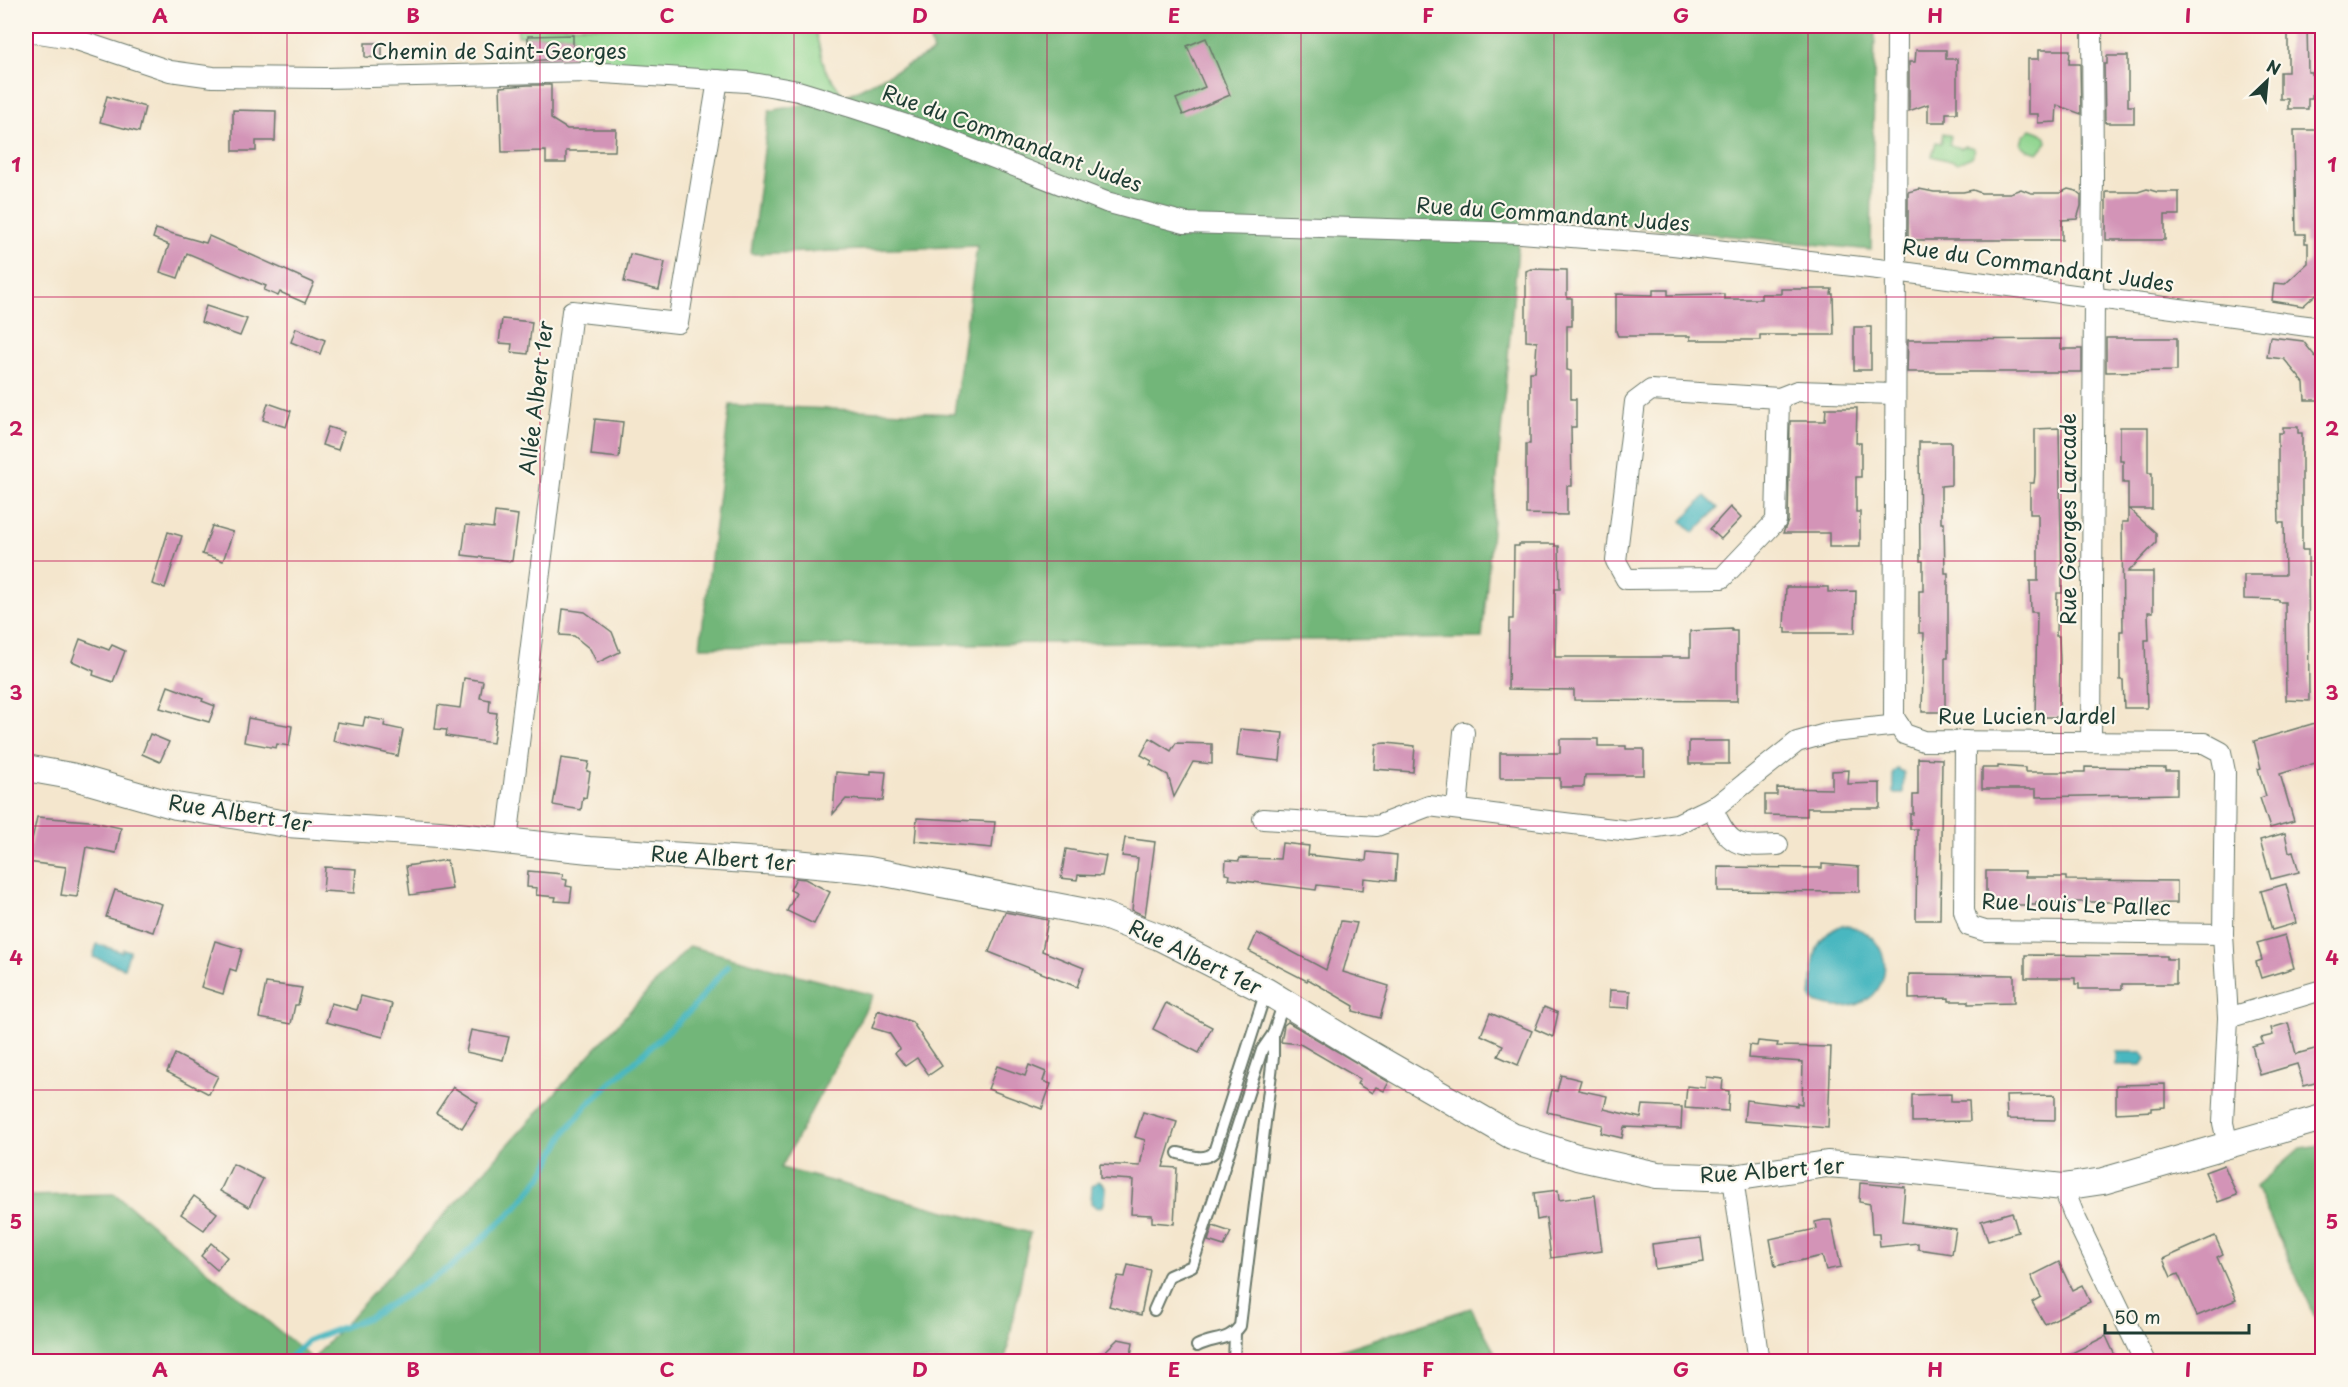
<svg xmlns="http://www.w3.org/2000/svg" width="2348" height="1387" font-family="'Playpen Sans',sans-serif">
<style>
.green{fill:#8ed48e;stroke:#568861;stroke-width:1.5}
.forest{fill:#72b679;stroke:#487a56;stroke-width:1.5}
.water{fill:#48b7c0;stroke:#347a7a;stroke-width:1.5}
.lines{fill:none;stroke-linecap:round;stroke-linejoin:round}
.stream{stroke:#48b7c0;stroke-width:6}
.building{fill:#d394b7}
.service-casing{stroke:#6a786a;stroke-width:14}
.minor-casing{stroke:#6a786a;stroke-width:22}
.tertiary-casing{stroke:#6a786a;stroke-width:28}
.service{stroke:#fff;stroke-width:10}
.minor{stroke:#fff;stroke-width:20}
.tertiary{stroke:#fff;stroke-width:26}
.grid{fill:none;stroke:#c2185b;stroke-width:1.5;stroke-opacity:0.55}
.labels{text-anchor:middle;stroke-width:4.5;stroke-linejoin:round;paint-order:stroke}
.street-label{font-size:21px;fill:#1f3d34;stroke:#fbf7ec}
.neatline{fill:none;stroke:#c2185b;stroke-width:2}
.grid-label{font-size:20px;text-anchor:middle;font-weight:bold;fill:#c2185b}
</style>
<rect width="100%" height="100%" fill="#fbf7ec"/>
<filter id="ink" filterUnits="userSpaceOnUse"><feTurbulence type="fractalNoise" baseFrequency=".0167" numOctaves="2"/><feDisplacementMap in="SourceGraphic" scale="12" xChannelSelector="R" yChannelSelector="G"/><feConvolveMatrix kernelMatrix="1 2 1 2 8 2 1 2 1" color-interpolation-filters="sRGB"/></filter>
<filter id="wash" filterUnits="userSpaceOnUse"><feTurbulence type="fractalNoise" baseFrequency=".008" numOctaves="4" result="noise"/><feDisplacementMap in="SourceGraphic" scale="24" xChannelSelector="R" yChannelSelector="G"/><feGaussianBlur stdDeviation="1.35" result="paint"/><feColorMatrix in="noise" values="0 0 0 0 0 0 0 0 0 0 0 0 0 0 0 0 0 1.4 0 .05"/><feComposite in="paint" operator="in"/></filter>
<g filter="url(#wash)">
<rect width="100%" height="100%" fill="#f4e6cd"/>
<g class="green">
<polygon points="517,26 814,26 825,69 844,97 574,67 573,35 518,36"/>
<path d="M2031,129C2039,132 2046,133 2047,142L2038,153L2028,150L2021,144L2023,137Z"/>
<polygon points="1943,133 1951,136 1949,145 1961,148 1965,146 1974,148 1972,157 1957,163 1932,156 1936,142 1941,143"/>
</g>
<g class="forest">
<polygon points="926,26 1875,26 1871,250 1521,215 1482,638 700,647 730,405 954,414 977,246 751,254 769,111 844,97 933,52"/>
<polygon points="689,946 873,995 781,1168 1030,1233 1005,1361 26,1361 26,1196 115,1194 313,1359"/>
<polygon points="2322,1145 2322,1333 2256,1187 2300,1148"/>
<polygon points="1471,1308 1500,1361 1307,1361"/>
</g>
<g class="water">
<polygon points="1705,496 1718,508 1694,533 1682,521"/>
<polygon points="1897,769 1904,772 1903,793 1893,793 1893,772"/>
<path d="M1842,925C1911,933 1892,1032 1813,1001L1811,997C1815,963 1808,940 1842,925Z"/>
<polygon points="97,944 122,952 123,949 130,951 124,968 93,957"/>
<polygon points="2116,1052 2142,1052 2146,1059 2142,1065 2116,1065"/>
<path d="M1098,1181L1103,1183C1107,1188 1106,1200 1103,1206L1097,1208L1091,1203L1092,1186Z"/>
</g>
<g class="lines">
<polyline class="stream" points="285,1362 309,1340 370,1317 451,1267 516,1208 542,1176 566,1131 588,1104 691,1010 728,965"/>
</g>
<g id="blocks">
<g class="building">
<polygon points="2288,26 2307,26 2308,72 2312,72 2312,99 2308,99 2308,109 2288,109 2288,99 2280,99 2280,72 2288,72"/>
<polygon points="573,35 573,58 528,61 528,36"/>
<polygon points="1206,38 1230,95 1183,115 1176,99 1205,87 1187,46"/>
<polygon points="365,43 382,43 382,58 365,57"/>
<polygon points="1916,50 1946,50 1946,59 1957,59 1957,113 1946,113 1946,122 1928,122 1928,104 1909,111 1909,62 1915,62"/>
<polygon points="2039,50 2070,50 2069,64 2080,64 2081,114 2057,105 2056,122 2038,123 2038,114 2028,114 2028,59 2039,59"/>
<polygon points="2107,56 2128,56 2128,106 2134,106 2134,123 2106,123 2106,121 2105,123 2104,64 2107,64"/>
<polygon points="528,85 551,85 551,119 567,129 616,129 615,151 566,151 566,163 546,163 546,151 502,152 500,87"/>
<polygon points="107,96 145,107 139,132 100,122"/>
<polygon points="233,110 276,111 275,141 256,141 256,151 233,151"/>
<polygon points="2294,130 2322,130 2322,289 2303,306 2272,301 2274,283 2285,284 2308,263 2308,243 2305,243 2305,234 2296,234"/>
<polygon points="1919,189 1934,192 1963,192 1973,190 1981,193 2010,193 2021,189 2031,193 2060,193 2068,189 2076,191 2081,195 2081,206 2077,219 2062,220 2062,240 1908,240 1908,192"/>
<polygon points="2147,189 2157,192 2179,192 2179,215 2165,215 2165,240 2106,240 2106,192 2138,192"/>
<polygon points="156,229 206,243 209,236 314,283 305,303 280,292 278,296 264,290 266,286 187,253 178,278 160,272 169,245 153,238"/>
<polygon points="630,254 665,262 659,290 624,282"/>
<polygon points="1531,269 1567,270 1567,298 1572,298 1572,326 1567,326 1567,370 1571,371 1571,399 1576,399 1576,427 1571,427 1572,486 1567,486 1567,515 1526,514 1526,444 1530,444 1530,372 1535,372 1537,342 1526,341 1526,271"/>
<polygon points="1781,289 1832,289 1831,294 1833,294 1834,335 1760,335 1760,340 1690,340 1690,336 1618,336 1616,331 1616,294 1653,295 1653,290 1668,290 1668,295 1724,294 1724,299 1761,299 1761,294 1781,294"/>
<polygon points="206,306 247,319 240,336 201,322"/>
<polygon points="502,319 532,322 528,354 511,352 512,344 499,343"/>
<rect x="1854" y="327" width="17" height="43"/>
<polygon points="296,328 325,340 320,354 291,342"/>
<polygon points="2270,337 2303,341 2322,365 2322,400 2305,400 2304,383 2284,359 2267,357"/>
<polygon points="2106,338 2177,338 2177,371 2106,372"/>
<polygon points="2061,339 2061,349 2082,349 2082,372 1907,372 1908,340"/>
<polygon points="268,403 291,411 286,427 263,420"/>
<polygon points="1826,408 1857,408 1856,443 1861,443 1861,477 1856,477 1856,512 1860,512 1860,547 1829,547 1829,533 1783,533 1788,521 1790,421 1825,421"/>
<polygon points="595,419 623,422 619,458 591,455"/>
<polygon points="328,427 344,432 338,450 322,445"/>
<polygon points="2120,427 2148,427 2148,473 2152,473 2152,509 2129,509 2156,533 2156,543 2128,572 2153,572 2153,612 2148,612 2149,640 2145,640 2147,708 2124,708 2123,680 2120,680 2120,631 2123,631 2122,522 2128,522 2128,483 2123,483 2123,461 2120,461"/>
<polygon points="2283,427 2298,427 2298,433 2302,433 2302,550 2308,550 2309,701 2286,700 2285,602 2279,602 2279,600 2244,599 2244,575 2285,575 2284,523 2279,523 2278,481 2278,433 2283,433"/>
<polygon points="2059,428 2062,593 2057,593 2056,636 2059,636 2060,660 2059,717 2035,717 2037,612 2031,612 2030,581 2038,581 2038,514 2030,514 2030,483 2034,483 2035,474 2035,429"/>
<polygon points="1919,442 1951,442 1951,485 1941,486 1941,523 1944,523 1945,573 1948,573 1948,658 1945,658 1945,712 1922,712 1924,633 1919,633 1919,591 1923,591 1923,561 1920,561"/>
<polygon points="1730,507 1741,518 1721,539 1710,529"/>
<polygon points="495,512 518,515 512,561 462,555 466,525 493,528"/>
<polygon points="212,526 233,532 223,561 202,554"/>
<polygon points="168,532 182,536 165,588 152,584"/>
<polygon points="1519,544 1555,544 1555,546 1559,546 1560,589 1555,589 1555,657 1690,657 1690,631 1732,629 1732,631 1737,631 1737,701 1574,700 1574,690 1508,689 1509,619 1513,619 1514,546 1519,546"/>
<polygon points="1786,587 1828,587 1828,592 1856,591 1855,633 1786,633 1786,628 1784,628"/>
<polygon points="563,609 585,612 612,632 620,652 597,663 590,649 574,636 560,635"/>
<polygon points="80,639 109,650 112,645 125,651 113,682 93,675 94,671 72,661"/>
<polygon points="464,678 483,681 480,698 490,700 489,712 497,713 493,743 446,736 447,730 435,729 438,705 460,708"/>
<polygon points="168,686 203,699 202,701 215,706 209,722 160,708"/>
<polygon points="365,717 385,721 384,726 403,730 398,756 333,741 337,722 363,726"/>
<polygon points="248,718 292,726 289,746 277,744 276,748 244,742"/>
<polygon points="2322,721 2322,761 2280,774 2294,821 2270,828 2260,798 2266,796 2258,769 2261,768 2254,741"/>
<polygon points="1240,729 1283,733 1280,761 1237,756"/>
<polygon points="150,734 169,742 160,762 142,754"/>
<polygon points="1150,738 1171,751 1176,743 1212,744 1212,764 1193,762 1174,797 1168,775 1150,765 1152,761 1141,755"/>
<polygon points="1560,739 1598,739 1598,746 1626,746 1626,749 1644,749 1644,775 1585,775 1584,787 1560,787 1560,778 1500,778 1500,753 1560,753"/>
<rect x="1689" y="741" width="40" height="23"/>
<polygon points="1386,743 1415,746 1413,772 1374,769 1376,744"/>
<polygon points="561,758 589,762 587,771 590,772 586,798 583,797 581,810 553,805"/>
<polygon points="1918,758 1942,759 1940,920 1916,920 1917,829 1910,829 1910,814 1913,814 1913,795 1918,795"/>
<polygon points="1998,766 2025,768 2025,772 2085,772 2085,767 2166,768 2166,771 2177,771 2177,794 2036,797 2036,789 1982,789 1982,768 1998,768"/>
<polygon points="1849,770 1848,784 1880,783 1880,808 1807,808 1807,816 1765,815 1765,795 1777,795 1777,788 1832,789 1832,771"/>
<polygon points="870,771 886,772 883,801 846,799 833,814 836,772 870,775"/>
<polygon points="37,817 89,821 121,828 116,853 86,847 77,897 61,895 66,867 27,862"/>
<polygon points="917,818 995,822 992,848 915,841"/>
<polygon points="2285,833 2289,852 2293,851 2299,872 2271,879 2260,840"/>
<polygon points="1125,838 1155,842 1145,916 1132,910 1138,858 1122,856"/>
<polygon points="1282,843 1309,846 1308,855 1366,861 1367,852 1397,855 1395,881 1364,878 1363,890 1317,885 1316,890 1229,879 1230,875 1225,874 1226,860 1239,861 1240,858 1280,859"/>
<polygon points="1066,849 1106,856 1102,876 1078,875 1077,880 1061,878"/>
<polygon points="447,860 452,889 410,895 406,866"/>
<polygon points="1822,864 1859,867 1859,892 1718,891 1718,867 1822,868"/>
<polygon points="325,867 356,869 354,893 323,891"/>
<polygon points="528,871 563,874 562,879 567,880 566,886 572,887 570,902 555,901 556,897 536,895 537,888 527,887"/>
<polygon points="1986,871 2025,871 2025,877 2066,877 2066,880 2177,881 2177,903 2115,904 2115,902 2036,902 2036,905 1986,905"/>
<polygon points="796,878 805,879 830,892 814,924 787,911 796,893 790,890"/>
<polygon points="2286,884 2296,923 2272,930 2261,891"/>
<polygon points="115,890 162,904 153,932 106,917"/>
<polygon points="1005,912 1048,920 1042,951 1084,968 1077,987 989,952"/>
<polygon points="1341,921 1357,923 1343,972 1389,986 1380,1018 1353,1011 1354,1006 1308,979 1307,981 1249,951 1257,933 1326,970"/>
<polygon points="2285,935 2294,968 2261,978 2256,962 2262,960 2257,943"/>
<polygon points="215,941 242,949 236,971 230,969 223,994 201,987"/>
<polygon points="2025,955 2167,956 2167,959 2176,959 2176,984 2122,984 2122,989 2079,989 2079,984 2075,984 2075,978 2025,978"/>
<polygon points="1909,974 2014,975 2014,1003 1968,1004 1968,1001 1949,1001 1949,998 1909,999"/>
<polygon points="266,983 302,988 298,1005 295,1005 291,1024 259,1018"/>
<polygon points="1610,990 1630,991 1629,1008 1609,1007"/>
<polygon points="361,996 392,1004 383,1037 326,1022 331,1003 357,1010"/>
<polygon points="1166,1003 1212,1027 1199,1053 1153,1029"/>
<polygon points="1544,1007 1558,1013 1553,1037 1535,1029"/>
<polygon points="878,1010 912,1022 942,1066 929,1075 917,1058 905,1066 895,1053 900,1049 889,1033 872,1028"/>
<polygon points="1490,1013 1532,1031 1518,1065 1498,1056 1503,1045 1481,1035"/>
<polygon points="1288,1022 1389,1082 1384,1091 1376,1087 1372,1093 1357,1084 1360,1079 1300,1044 1281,1042 1284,1025"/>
<polygon points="2288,1023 2296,1054 2322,1047 2322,1081 2304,1086 2297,1064 2260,1075 2252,1046 2263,1043 2261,1038 2273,1035 2271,1028"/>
<polygon points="471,1030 509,1037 503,1060 466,1052"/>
<polygon points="1758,1041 1778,1043 1777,1046 1831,1047 1828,1128 1744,1121 1746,1100 1797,1106 1797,1103 1802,1104 1803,1062 1748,1058 1749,1045 1757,1046"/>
<polygon points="175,1054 218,1076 209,1094 167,1072"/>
<polygon points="1029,1065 1046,1072 1043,1081 1051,1084 1042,1109 988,1089 997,1066 1025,1076"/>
<polygon points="1561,1075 1581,1080 1578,1090 1607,1096 1604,1109 1641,1118 1643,1105 1682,1107 1681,1129 1624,1127 1622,1138 1601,1133 1603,1125 1547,1112 1552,1090 1557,1091"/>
<polygon points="1706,1077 1723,1079 1722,1090 1729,1091 1728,1111 1685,1108 1687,1086 1705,1088"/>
<polygon points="2165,1084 2165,1107 2152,1108 2152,1111 2116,1113 2116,1085"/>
<polygon points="453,1087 478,1103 462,1128 436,1113"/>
<polygon points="1951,1094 1951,1101 1969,1101 1970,1121 1912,1122 1912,1095"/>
<polygon points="2055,1095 2055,1120 2007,1119 2006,1096"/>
<polygon points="1143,1112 1177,1122 1163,1167 1177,1168 1174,1224 1152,1222 1152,1215 1131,1214 1133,1180 1100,1178 1100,1164 1140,1166 1145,1140 1135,1137"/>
<polygon points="233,1164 263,1179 249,1207 220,1191"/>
<polygon points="2224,1165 2237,1195 2218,1202 2205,1172"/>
<polygon points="1860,1183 1905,1187 1902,1222 1956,1229 1952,1254 1918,1249 1918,1243 1880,1247 1879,1234 1872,1234 1870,1204 1859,1202"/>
<polygon points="1558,1190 1559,1200 1595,1195 1602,1251 1551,1258 1546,1218 1537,1220 1534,1193"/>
<polygon points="194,1196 217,1213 204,1230 181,1214"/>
<polygon points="2012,1212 2018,1232 1988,1241 1981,1221"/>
<polygon points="1824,1220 1831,1220 1841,1267 1826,1270 1822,1256 1775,1266 1770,1239 1816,1229 1815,1222"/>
<polygon points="1213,1226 1231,1232 1224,1246 1208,1241"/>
<polygon points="2215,1236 2223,1254 2217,1257 2236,1300 2197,1316 2178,1274 2171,1277 2163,1259"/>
<polygon points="1701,1238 1704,1262 1655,1269 1652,1244"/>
<polygon points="211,1243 227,1257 217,1270 201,1256"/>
<polygon points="2059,1262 2072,1290 2082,1285 2090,1302 2045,1324 2032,1302 2041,1297 2031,1276"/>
<polygon points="1128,1265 1150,1270 1141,1315 1109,1306 1118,1276 1125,1277"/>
<polygon points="2106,1336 2118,1362 2054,1362"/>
<polygon points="1118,1339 1133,1342 1130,1362 1094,1362"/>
</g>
</g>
</g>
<g filter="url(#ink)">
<use href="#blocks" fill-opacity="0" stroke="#6a786a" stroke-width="1.5"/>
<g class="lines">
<g class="service-casing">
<g id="service">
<path d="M1178,1153C1190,1155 1204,1162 1214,1152L1266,991"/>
<polyline points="1154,1310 1169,1276 1192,1266 1262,1050 1273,1034 1284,1002"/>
<path d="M1197,1346C1212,1338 1230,1341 1240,1326L1273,1057V1034"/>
<polyline points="1234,1362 1235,1333"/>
</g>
</g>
<g class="minor-casing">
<g id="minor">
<polyline points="1897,26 1894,717 1904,734 1924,741 2204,743 2221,752 2225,772 2223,934 2228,1018 2223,1123 2228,1145"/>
<polyline points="26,31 71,38 170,71 213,77 326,78 588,72 747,82 798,91 854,108 928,132 1106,202 1185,223 1521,233 1673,245 1895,271 2322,328"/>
<polyline points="1779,398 1651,390 1635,402 1616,561 1626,579 1722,578 1776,521 1779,398 1797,391 1894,394"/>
<polyline points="1965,741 1964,911 1969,926 1985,931 2223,934"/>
<polyline points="2091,741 2094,298 2092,270 2093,177 2092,26"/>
<path d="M1712,807C1729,847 1737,847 1778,845"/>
<polyline points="1457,808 1464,732"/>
<polyline points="1263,819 1377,826 1429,806 1629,831 1677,824 1719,804 1797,742 1832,732 1899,725"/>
<polyline points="507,841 572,311 678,323 718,80"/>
<polyline points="2228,1018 2322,990"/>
<polyline points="1733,1178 1759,1362"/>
<polyline points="2063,1187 2074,1215 2145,1362"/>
</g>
</g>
<g class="tertiary-casing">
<polyline id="tertiary" points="26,768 71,776 176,806 287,824 439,834 589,850 795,863 869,870 1102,915 1159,937 1266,991 1356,1046 1512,1136 1577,1157 1657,1175 1733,1178 1827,1164 1905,1170 2063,1187 2103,1181 2322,1118"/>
</g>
<use href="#service" class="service"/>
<use href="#minor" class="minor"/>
<use href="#tertiary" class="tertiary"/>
</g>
</g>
<path class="grid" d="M287,26V1362M540,26V1362M794,26V1362M1047,26V1362M1301,26V1362M1554,26V1362M1808,26V1362M2061,26V1362M26,297H2322M26,561H2322M26,826H2322M26,1090H2322"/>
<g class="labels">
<g class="street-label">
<text x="499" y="59">Chemin de Saint-Georges</text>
<text transform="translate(1012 139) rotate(20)" y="7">Rue du Commandant Judes</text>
<text transform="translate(1553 215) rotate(4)" y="7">Rue du Commandant Judes</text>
<text transform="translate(2038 266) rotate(8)" y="7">Rue du Commandant Judes</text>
<text transform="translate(537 398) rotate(-83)" y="7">Allée Albert 1er</text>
<text transform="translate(2069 519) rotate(-90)" y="7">Rue Georges Larcade</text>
<text x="2027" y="724">Rue Lucien Jardel</text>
<text transform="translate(240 814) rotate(9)" y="7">Rue Albert 1er</text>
<text transform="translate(723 859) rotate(4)" y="7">Rue Albert 1er</text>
<text transform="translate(2076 905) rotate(2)" y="7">Rue Louis Le Pallec</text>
<text transform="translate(1195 958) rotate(26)" y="7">Rue Albert 1er</text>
<text transform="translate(1772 1171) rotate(-4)" y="7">Rue Albert 1er</text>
</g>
</g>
<rect width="2348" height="1387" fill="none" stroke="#fbf7ec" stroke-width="66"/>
<g transform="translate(2267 81) rotate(26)" stroke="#fbf7ec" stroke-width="4.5" paint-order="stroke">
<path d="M0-4.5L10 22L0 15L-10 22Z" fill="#1f3d34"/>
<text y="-9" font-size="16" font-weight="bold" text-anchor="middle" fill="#1f3d34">N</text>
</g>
<path d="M2105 1324v9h144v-9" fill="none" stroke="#1f3d34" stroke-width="3"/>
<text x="2114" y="1324" font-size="18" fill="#1f3d34" stroke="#fbf7ec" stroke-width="4.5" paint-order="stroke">50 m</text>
<rect x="33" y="33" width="2282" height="1321" class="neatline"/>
<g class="grid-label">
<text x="160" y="23">A</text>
<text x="413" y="23">B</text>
<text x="667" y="23">C</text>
<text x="920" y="23">D</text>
<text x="1174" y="23">E</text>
<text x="1428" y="23">F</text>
<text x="1681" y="23">G</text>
<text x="1935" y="23">H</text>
<text x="2188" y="23">I</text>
<text x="16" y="172">1</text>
<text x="2332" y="172">1</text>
<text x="16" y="436">2</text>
<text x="2332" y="436">2</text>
<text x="16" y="700">3</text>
<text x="2332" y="700">3</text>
<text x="16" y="965">4</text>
<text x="2332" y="965">4</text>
<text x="16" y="1229">5</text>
<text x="2332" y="1229">5</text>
<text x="160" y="1377">A</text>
<text x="413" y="1377">B</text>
<text x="667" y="1377">C</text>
<text x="920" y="1377">D</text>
<text x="1174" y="1377">E</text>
<text x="1428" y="1377">F</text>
<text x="1681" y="1377">G</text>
<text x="1935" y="1377">H</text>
<text x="2188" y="1377">I</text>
</g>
</svg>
